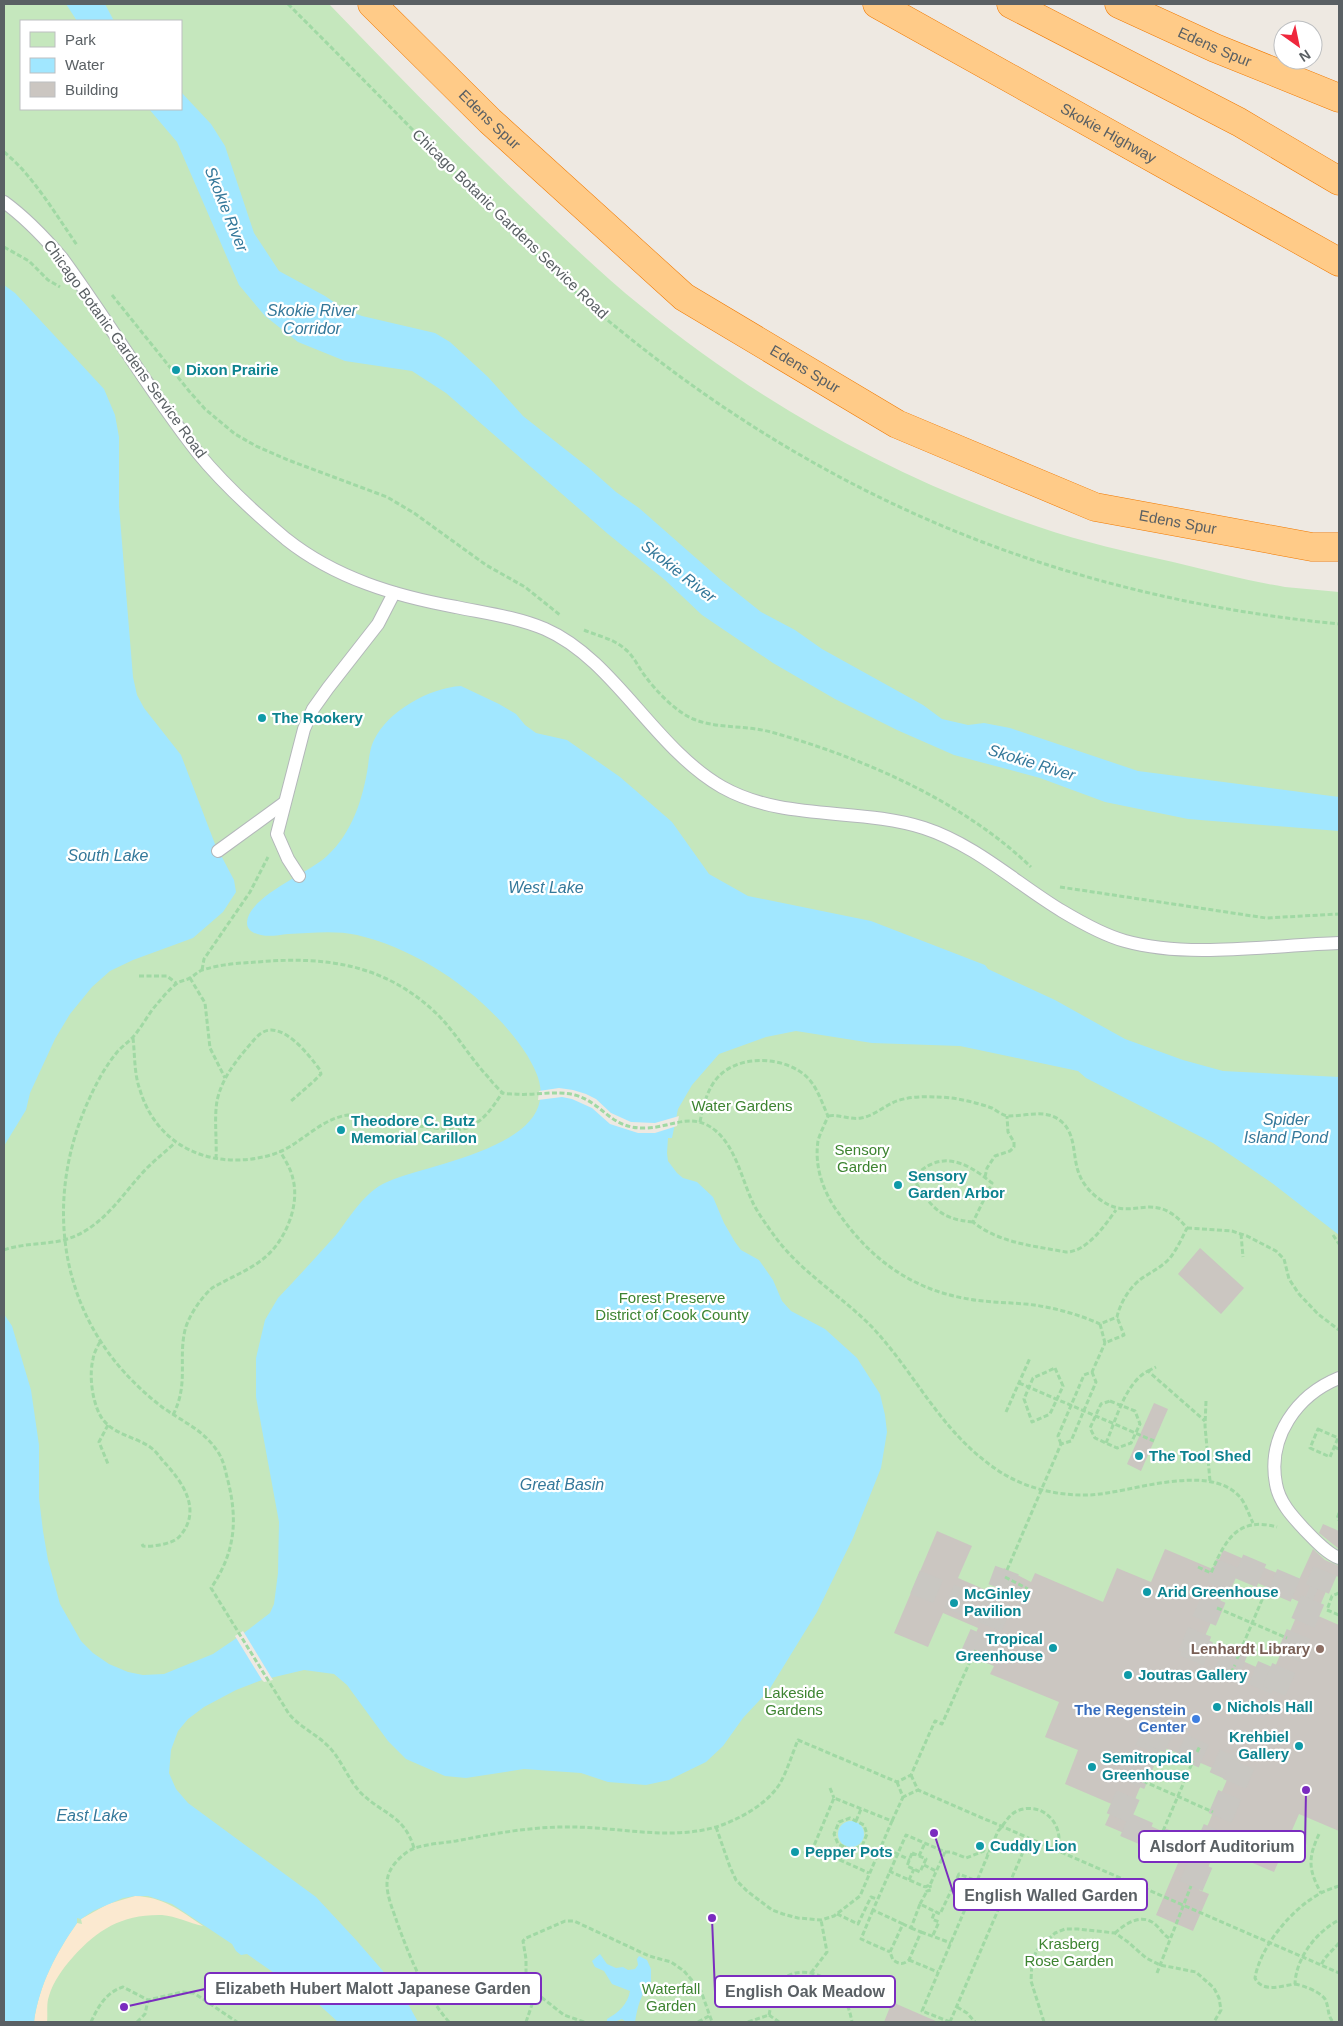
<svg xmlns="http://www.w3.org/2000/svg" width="1343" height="2026" font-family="Arial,sans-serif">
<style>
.green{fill:#c5e7bd;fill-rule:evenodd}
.sand{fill:#fbe9d0}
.water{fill:#a1e7ff}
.pier{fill:#eee9e2}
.building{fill:#cbc6c1;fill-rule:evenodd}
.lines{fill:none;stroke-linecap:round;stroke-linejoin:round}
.street-tunnel{stroke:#c9c7c2;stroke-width:25;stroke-dasharray:25 12;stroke-linecap:butt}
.lane-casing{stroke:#b3b7ba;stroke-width:14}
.highway-casing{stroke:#f07900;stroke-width:29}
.path{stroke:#a0d9a4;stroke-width:3;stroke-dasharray:5 2.5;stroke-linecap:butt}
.lane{stroke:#fff;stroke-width:12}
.highway{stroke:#ffcb88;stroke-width:28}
.culture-dot{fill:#0f9aa8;stroke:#fff;stroke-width:2}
.education-dot{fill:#8d6e63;stroke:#fff;stroke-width:2}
.shop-dot{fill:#3f7fe0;stroke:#fff;stroke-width:2}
.labels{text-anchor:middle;stroke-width:4.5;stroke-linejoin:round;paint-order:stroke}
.street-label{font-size:15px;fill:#5a6064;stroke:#fff}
.culture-label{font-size:15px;font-weight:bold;fill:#0d838f;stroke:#fff;text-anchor:start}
.park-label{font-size:15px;fill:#3d8431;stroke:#fff}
.education-label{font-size:15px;font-weight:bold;fill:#785e54;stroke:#fff;text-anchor:end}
.shop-label{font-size:15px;font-weight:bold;fill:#366cbe;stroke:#fff;text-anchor:end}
.water-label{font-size:16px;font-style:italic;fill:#34789a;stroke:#fff}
.leader{fill:none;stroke:#7b2cbf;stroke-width:2}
.callout-dot{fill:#7b2cbf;stroke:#fff;stroke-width:2}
.callout{fill:#fff;stroke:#7b2cbf;stroke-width:2}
.callout-label{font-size:16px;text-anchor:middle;font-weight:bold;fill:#5a6064}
</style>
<rect width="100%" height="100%" fill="#eee9e2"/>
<path class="green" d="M4,4H329C398,76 469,148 542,217C574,247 606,278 641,306C759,403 894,478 1039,527C1083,542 1128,552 1173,562C1210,571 1248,581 1285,587C1303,589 1321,590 1339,592V2022H4ZM21,21H181V109H21Z"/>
<path class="sand" d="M135,1896C163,1897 180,1910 203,1926C189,1923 176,1916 162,1915C123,1914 98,1929 73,1957C63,1968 53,1982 49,1996C46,2004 48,2014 47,2022H34C39,1985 56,1953 77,1923L82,1924L81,1919L108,1904Z"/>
<g class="water">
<polygon points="66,4 105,4 114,21 77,21"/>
<polygon points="181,92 211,124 225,146 254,233 279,271 325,296 344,309 362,316 435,333 450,342 488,377 523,416 589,468 616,492 639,508 721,580 761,612 795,630 822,649 923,705 942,719 968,725 984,723 1010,728 1138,771 1339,797 1339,831 1188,819 1105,802 1040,778 954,755 897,730 835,699 773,663 702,615 665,580 608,534 446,393 412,371 345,361 298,342 265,316 239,285 177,142 149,109 181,109"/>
<polygon points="4,285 15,293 104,389 115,415 119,437 119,506 133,677 137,695 144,708 181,755 215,844 234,880 236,892 223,912 193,938 133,960 110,971 92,987 70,1014 55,1039 30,1093 26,1110 4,1146"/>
<path d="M461,686L499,704L516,714L525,725L536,733L567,740L620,777L672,822L709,874L748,896L871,921L985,965L988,969L1055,1000L1125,1039L1183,1060L1223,1071L1339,1077V1235L1272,1183L1213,1143L1086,1078L1078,1071L960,1046L872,1043L796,1031L766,1037L719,1054L692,1085L678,1109L672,1138H668L667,1153L668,1161L677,1173L683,1178L697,1182L713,1197L724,1223L735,1242L741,1250L759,1260L773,1280L782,1301L791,1311L825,1329L857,1358L880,1394L885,1415L887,1432L881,1468L853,1538L817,1612L769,1690L743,1718L723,1746L706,1762L669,1780L646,1785L608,1782L581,1773L524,1769L466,1778L445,1776L406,1759L388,1741L347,1685L334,1674L304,1670L262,1680L236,1690L204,1707L188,1719L178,1731L171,1750L169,1773L176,1789L188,1803L316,1897L357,1941L402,1993L418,2022H338L304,1991L281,1980L280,1977L247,1954L241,1955L236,1951L232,1944L172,1904L148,1896H135L123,1898L93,1911L81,1919L77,1918V1923C56,1953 39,1985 34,2022H4V1314L12,1326L31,1390L39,1445V1498L43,1531L48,1560L60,1604L81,1641L93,1653L109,1664L128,1672L143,1675L164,1674L213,1654L244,1633L270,1613L274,1604L278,1573L279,1522L256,1397V1358L265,1320L278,1298C298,1277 317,1256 336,1235C351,1216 364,1192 387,1182C426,1165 532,1150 540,1100C543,1083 535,1069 527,1055C491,999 422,950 357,935C335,930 310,933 288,934C279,935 270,937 261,935C254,934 247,930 247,923C248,896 308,874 327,856C352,833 363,799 368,766C369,758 370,748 374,740C388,711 429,688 461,686Z"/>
<circle cx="851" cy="1834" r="13"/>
<path d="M600,1954L607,1964L616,1968L623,1967L628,1970L635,1969L638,1965L637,1959L639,1956L647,1960L651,1969V1983C641,1992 637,2009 635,2022H626L622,2019L614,2022H607V2019C618,2013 628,2004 630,1991L612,1984L604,1971L595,1967L592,1961Z"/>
</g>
<g class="pier">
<polygon points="559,1088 573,1090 586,1094 596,1099 611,1113 631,1122 655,1123 679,1116 677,1126 655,1133 638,1133 610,1124 592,1108 572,1099 562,1097 538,1100 539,1091"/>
<polygon points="243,1631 271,1677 273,1680 264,1682 262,1680 235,1636"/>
</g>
<g class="building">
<polygon points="1200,1248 1244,1288 1221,1314 1178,1274"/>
<polygon points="1154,1403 1168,1409 1141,1471 1127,1464"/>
<polygon points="1323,1524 1339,1531 1339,1549 1319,1533"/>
<path d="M937,1531L972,1546L958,1578L993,1593L1004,1568L1031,1582L1035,1573L1103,1602L1117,1568L1151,1582L1165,1549L1215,1570L1223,1550L1298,1582L1313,1549L1325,1560L1339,1566V1577L1333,1575L1316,1615L1339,1625V1831L1299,1814L1274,1872L1201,1841L1229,1775L1158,1745L1128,1816L1164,1832L1157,1847L1105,1825L1114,1805L1065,1784L1078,1750L1045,1737L1059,1702L990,1674L994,1666L967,1655L978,1628L943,1613L928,1647L894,1633ZM1233,1572L1302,1603L1272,1674L1202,1643Z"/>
<polygon points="1187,1842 1214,1853 1199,1890 1209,1894 1193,1931 1156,1915"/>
<polygon points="892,2002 938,2022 884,2022"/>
</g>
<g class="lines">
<g class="street-tunnel">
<polyline points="915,1582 1013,1623"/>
<polyline points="1185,1644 1278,1683"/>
<polyline points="1190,1655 1229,1562 1314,1598"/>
<polyline points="972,1657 991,1614 1007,1570"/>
<polyline points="1274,1691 1325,1571"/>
<polyline points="1157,1727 1117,1821 1203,1858"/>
<polyline points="1147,1731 1240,1772"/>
<polyline points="1191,1886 1243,1764"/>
</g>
<g class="lane-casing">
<g id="lane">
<path d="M4,202C26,218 44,237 62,258C109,322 149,391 198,453C224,485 255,513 286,539C335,578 395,596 456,607C485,613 517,617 545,629C614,659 654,748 722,787C784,822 859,807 924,828C976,845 1017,884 1062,911C1082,923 1103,935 1125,941C1189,959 1273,945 1339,943"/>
<polyline points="218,851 284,803"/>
<polyline points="299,876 288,859 277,834 304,729 313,709 328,688 378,624 394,593"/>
<path d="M1339,1378C1297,1395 1267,1437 1276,1484C1279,1502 1292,1516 1304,1529C1314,1539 1326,1553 1339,1558"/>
</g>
</g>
<g class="highway-casing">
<g id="highway">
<path id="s1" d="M372,4L490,121L684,297L897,424L1095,507L1312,547H1339"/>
<path id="s2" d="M877,4L1339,262"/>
<polyline points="1011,4 1239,122 1339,181"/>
<path id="s3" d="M1119,4L1215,48L1339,98"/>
</g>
</g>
<g class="path">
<path d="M288,4C350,66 412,129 474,192C520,238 565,286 616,327C830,502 1064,597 1339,624"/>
<path d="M4,152C32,174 56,215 77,245"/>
<polyline points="4,247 29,261 48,280 60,287"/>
<polyline points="112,295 189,391 205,409 235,434 256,446 288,460 387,497 414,513 486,565 525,587 560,615"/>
<path d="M584,630C598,636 614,639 625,649C634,656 638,667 645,676C657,692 675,711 693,719C718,729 745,725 771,732C863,758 961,800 1031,867"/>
<polyline points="1060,887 1266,918 1339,914"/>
<polyline points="202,970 204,959 250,892 268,857"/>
<polyline points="139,976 167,976 176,983"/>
<polyline points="190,978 205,1003 210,1048 225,1078"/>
<path d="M133,1038C135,1055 134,1074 140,1090C158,1150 217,1172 274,1154C301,1145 319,1119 348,1115C370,1118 452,1134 467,1128C484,1121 493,1107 502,1093"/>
<path d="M700,1122C703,1107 706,1094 714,1082C734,1053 785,1055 808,1078C818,1089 822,1103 828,1116C825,1124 820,1133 818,1141C814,1168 824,1194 840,1215C870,1258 910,1288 963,1298C986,1303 1011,1302 1034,1305C1056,1308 1080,1315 1100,1324L1117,1317C1120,1303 1130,1287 1141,1279C1151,1272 1162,1267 1170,1258C1177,1249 1182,1238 1187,1228C1153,1187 1134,1223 1102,1201C1093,1195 1084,1186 1080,1176C1072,1159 1077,1137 1063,1123C1048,1108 1027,1116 1009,1116C1003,1116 997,1111 992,1108C975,1102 954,1097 936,1097C923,1096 904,1097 892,1103C882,1108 873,1116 861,1118C850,1120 839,1114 828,1116"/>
<path d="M216,1159C217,1140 214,1119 217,1101C221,1082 231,1068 242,1054C248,1047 254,1039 260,1034C281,1018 309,1055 320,1070L321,1074L314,1081L290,1102"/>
<polyline points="985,1177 987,1168 995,1156 1010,1151 1014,1147 1014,1142 1008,1132 1007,1116"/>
<path d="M973,1222C938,1219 930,1205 913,1178C940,1149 965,1161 992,1183L973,1222C999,1243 1034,1246 1066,1252C1087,1252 1105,1225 1116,1210"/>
<polyline points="1187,1228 1232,1231 1247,1236 1276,1251 1284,1259 1289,1279 1299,1294 1318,1314 1339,1330"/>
<polyline points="1241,1234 1243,1257"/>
<polyline points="1333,1235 1339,1244"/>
<path d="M4,1250C23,1243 44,1245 64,1240C103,1229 121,1195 147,1168C156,1159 166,1151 175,1143"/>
<polyline points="1100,1324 1105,1343 1124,1335 1117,1317"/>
<path d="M100,1342C97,1347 94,1353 93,1359C89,1375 92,1400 100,1415C110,1434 134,1436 150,1447C156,1451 159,1456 163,1461C183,1482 203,1511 179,1537C172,1544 153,1547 143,1546L141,1542"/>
<polygon points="1055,1368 1063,1386 1050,1414 1032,1422 1024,1399 1033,1378"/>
<polyline points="1148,1371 1156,1367"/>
<polyline points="1019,1383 1154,1441"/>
<polygon points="1110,1401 1135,1411 1140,1424 1131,1443 1117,1448 1095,1438 1090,1428 1101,1404"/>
<polyline points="1206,1401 1205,1426 1210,1481"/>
<polyline points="1006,1412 1030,1358"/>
<path d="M173,1415C189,1384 178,1360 185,1330C189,1315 201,1298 212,1288C229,1278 248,1271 263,1259C285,1242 300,1206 293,1179C291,1169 285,1160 280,1151"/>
<polyline points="108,1425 99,1442 108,1464"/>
<polygon points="1318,1429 1338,1438 1330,1457 1310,1448"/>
<path d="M1106,1443C1116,1420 1125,1383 1148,1371L1205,1421"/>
<polyline points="1061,1444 1058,1436 1084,1375 1092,1372 1105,1343"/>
<polyline points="1334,1447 1339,1449"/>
<polyline points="1339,1513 1337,1519 1339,1520"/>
<path d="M1198,1567L1211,1573C1225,1541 1237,1516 1277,1527"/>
<polyline points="1007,1570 1061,1444 1071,1441 1096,1382 1092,1372"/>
<polyline points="1005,1577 1028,1589"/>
<polyline points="1339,1593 1332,1596 1327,1610 1339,1615"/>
<polyline points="1217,1608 1287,1638"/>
<polyline points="974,1651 997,1660"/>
<polyline points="1237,1659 1267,1588"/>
<polyline points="1231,1673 1235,1665"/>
<polyline points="1197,1752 1200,1746"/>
<polyline points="911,1775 918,1790 1321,1965"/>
<polyline points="1143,1781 1213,1812"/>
<polyline points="897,1782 903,1797 918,1790"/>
<polyline points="830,1788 834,1798"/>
<polyline points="856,1821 861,1809"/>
<polyline points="892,1821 903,1797"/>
<polyline points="716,1827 730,1867 736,1880 747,1891 772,1910 783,1914 798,1918 821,1920 834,1916 860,1896 892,1821 834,1798 813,1848 869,1873"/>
<polyline points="1163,1831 1193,1761"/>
<path d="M1319,1834C1308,1858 1308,1869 1321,1893"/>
<polyline points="881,1846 910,1860"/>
<path d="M414,1848C404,1815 384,1815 362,1794C348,1780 342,1760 328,1746C316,1734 300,1727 289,1714L211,1588C235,1553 238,1521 228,1481C225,1470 224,1461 218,1452C204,1430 183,1422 162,1407C149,1397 136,1385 125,1373C54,1295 47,1187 91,1095C98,1080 107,1064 118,1051C123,1046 128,1042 133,1037C142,1027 148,1014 157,1004C163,997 171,987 179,982C182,981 185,980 188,979C198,974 195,972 206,969C222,964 241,963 257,962C326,956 385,964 437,1014C457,1034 470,1058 489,1078C490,1080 501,1092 503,1093C506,1094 510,1094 514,1094C534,1096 555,1090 575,1095C604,1103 610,1130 647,1128C673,1127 692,1111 716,1131C736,1148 742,1180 753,1203C759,1215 768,1227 776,1238C803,1274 842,1296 873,1328C919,1378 942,1435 1002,1473C1028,1489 1059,1496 1090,1495C1130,1493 1207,1462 1239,1496C1245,1502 1249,1515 1253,1523"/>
<polyline points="945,1852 951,1852 966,1858 984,1851 988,1854"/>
<polyline points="803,1853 813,1848"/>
<polygon points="912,1853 926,1859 920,1872 907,1866"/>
<polyline points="919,1856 925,1843"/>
<polyline points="840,1860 845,1847 838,1844 834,1834 839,1822 850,1818 864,1825 867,1834 862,1846 852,1850 845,1847"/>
<polyline points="924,1865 936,1871"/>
<polyline points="889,1871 925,1887"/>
<polyline points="909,1880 914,1869"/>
<path d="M1339,1886C1333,1888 1326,1890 1321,1893C1292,1908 1260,1947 1255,1978C1262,1993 1282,1986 1295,1984C1296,1958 1316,1932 1339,1920"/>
<polyline points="920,1904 927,1891"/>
<polyline points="873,1910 861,1939 890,1952"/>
<polyline points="837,1914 858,1924 871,1897 877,1899"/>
<polyline points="903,1924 873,1910 906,1835 945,1852 930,1885 925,1887 927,1891 931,1890 930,1885"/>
<path d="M911,1928L921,1932L909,1960C903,1965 899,1964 893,1960L890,1952L903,1924L911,1928L920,1904L940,1914L959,1874L977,1881"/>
<polyline points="921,1932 951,1943"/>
<path d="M1115,1933C1124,1925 1139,1914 1152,1922C1159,1926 1162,1934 1169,1938"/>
<polyline points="933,1935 939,1922 932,1919 935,1911"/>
<polyline points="1339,1943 1325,1958 1321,1965 1339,1973"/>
<polyline points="909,1960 938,1972"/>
<polyline points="811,1973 827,1952 821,1920"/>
<polyline points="1157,1973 1191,1886"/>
<path d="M1295,1984C1304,1986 1319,1991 1325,1999C1329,2006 1327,2015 1333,2022"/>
<polyline points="536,1993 526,1978 526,1959 523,1941 526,1938 565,1921 574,1921 649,1956 671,1962 684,1971 701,1991 712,2022"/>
<polyline points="957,2007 967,2013 975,2022"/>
<path d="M769,2015C771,2006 772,1996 776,1988C789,1963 824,1971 839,1990C846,1999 850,2011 852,2022"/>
<polyline points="769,2015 779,2022"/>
<path d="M91,2022C98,2007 106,1992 123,1987L148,2000L182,1992L194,1993L237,2022"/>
<polyline points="137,2022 145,2014 148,2000"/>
<path d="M449,2022C424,1993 410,1958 397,1922C392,1907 382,1886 390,1871C394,1862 406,1851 415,1848C427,1844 443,1843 456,1841C492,1834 528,1827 565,1827C615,1826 667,1841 716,1827C738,1820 766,1805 779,1785C787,1772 792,1754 798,1740L897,1782L911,1775L935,1721L942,1724L972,1657"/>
<polyline points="526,2022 536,1993 564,2015 584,2022"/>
<polyline points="698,2022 709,2016"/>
<polyline points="748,2022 769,2015"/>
<path d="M950,2022L922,2011L998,1831C1005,1824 1008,1815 1017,1811C1043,1800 1066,1826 1057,1850"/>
<polyline points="950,2022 1029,1838"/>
<polyline points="1044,2022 1031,1981 1032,1961 1037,1950 1055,1933 1065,1929 1078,1929 1115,1933 1128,1942 1146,1958 1160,1965 1196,1972 1214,1988 1219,1998 1221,2010 1214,2022"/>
</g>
<use href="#lane" class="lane"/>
<use href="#highway" class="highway"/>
</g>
<g class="culture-dot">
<circle cx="176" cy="370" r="5"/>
<circle cx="262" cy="718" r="5"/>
<circle cx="341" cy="1130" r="5"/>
<circle cx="898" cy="1185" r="5"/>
<circle cx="1139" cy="1456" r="5"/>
<circle cx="1147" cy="1592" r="5"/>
<circle cx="954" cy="1603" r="5"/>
<circle cx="1053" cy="1648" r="5"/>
<circle cx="1128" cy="1675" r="5"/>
<circle cx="1217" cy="1707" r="5"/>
<circle cx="1299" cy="1746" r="5"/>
<circle cx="1092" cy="1767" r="5"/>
<circle cx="980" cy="1846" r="5"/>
<circle cx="795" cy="1852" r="5"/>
</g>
<circle class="education-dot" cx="1320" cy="1649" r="5"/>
<circle class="shop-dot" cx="1196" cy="1719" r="5"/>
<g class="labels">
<g class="street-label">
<text dy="5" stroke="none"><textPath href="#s3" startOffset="105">Edens Spur</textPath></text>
<text dy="5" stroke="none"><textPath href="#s1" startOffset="165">Edens Spur</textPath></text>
<text dy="5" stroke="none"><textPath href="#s2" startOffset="265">Skokie Highway</textPath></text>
<text transform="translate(510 224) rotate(44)" y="5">Chicago Botanic Gardens Service Road</text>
<text transform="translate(125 349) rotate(54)" y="5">Chicago Botanic Gardens Service Road</text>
<text dy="5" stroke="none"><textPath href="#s1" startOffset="569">Edens Spur</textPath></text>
<text dy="5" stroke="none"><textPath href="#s1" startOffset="975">Edens Spur</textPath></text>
</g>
<g class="culture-label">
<text x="186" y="375">Dixon Prairie</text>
<text x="272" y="723">The Rookery</text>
<text x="351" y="1126">Theodore C. Butz<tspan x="351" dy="17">Memorial Carillon</tspan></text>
<text x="908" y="1181">Sensory<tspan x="908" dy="17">Garden Arbor</tspan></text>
<text x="1149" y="1461">The Tool Shed</text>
<text x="1157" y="1597">Arid Greenhouse</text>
<text x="964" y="1599">McGinley<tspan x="964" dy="17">Pavilion</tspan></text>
<text x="1043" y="1644" text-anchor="end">Tropical<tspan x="1043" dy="17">Greenhouse</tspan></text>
<text x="1138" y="1680">Joutras Gallery</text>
<text x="1227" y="1712">Nichols Hall</text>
<text x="1289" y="1742" text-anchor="end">Krehbiel<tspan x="1289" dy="17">Gallery</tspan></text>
<text x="1102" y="1763">Semitropical<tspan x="1102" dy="17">Greenhouse</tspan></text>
<text x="990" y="1851">Cuddly Lion</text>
<text x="805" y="1857">Pepper Pots</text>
</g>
<g class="park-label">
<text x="742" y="1111">Water Gardens</text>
<text x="862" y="1155">Sensory<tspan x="862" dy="17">Garden</tspan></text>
<text x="672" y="1303">Forest Preserve<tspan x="672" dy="17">District of Cook County</tspan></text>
<text x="794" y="1698">Lakeside<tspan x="794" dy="17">Gardens</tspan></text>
<text x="1069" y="1949">Krasberg<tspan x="1069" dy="17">Rose Garden</tspan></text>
<text x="671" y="1994">Waterfall<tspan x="671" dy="17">Garden</tspan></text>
</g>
<g class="education-label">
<text x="1310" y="1654">Lenhardt Library</text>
</g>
<g class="shop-label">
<text x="1186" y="1715">The Regenstein<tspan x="1186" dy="17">Center</tspan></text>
</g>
<g class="water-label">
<text transform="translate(227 209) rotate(68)" y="6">Skokie River</text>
<text x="312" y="316">Skokie River<tspan x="312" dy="18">Corridor</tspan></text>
<text transform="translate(679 571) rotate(38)" y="6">Skokie River</text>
<text transform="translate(1032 762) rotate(17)" y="6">Skokie River</text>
<text x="108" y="861">South Lake</text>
<text x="546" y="893">West Lake</text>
<text x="1286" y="1125">Spider<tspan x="1286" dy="18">Island Pond</tspan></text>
<text x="562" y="1490">Great Basin</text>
<text x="92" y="1821">East Lake</text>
</g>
</g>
<path class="leader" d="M1306 1790L1305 1846M934 1833L954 1895M124 2007L205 1989M712 1918L715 1992"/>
<g class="callout-dot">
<circle cx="1306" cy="1790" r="5"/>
<circle cx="934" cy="1833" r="5"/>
<circle cx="124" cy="2007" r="5"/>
<circle cx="712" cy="1918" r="5"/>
</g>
<g class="callout">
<rect x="1139" y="1831" width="166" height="31" rx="5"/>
<rect x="954" y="1879" width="193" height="31" rx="5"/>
<rect x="205" y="1973" width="336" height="31" rx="5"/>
<rect x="715" y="1976" width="180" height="31" rx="5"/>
</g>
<g class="callout-label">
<text x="1222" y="1852">Alsdorf Auditorium</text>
<text x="1051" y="1901">English Walled Garden</text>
<text x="373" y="1994">Elizabeth Hubert Malott Japanese Garden</text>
<text x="805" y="1997">English Oak Meadow</text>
</g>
<rect width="1343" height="2026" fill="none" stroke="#5a6064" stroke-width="10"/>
<rect x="20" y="20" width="162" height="90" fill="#ffffff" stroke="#bdbfc1"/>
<rect x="30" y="32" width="25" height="15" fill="#c5e7bd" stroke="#bdbfc1"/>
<text x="65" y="45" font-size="15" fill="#5a6064">Park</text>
<rect x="30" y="58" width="25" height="15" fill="#a1e7ff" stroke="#bdbfc1"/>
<text x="65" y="70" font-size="15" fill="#5a6064">Water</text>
<rect x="30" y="82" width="25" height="15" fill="#cbc6c1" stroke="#bdbfc1"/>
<text x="65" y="95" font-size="15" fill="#5a6064">Building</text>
<g transform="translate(1298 45) rotate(147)"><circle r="24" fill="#ffffff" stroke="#bdbfc1"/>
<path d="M0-4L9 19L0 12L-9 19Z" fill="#ef273c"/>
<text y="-8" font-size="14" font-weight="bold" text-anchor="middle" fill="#5a6064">N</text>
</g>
</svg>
